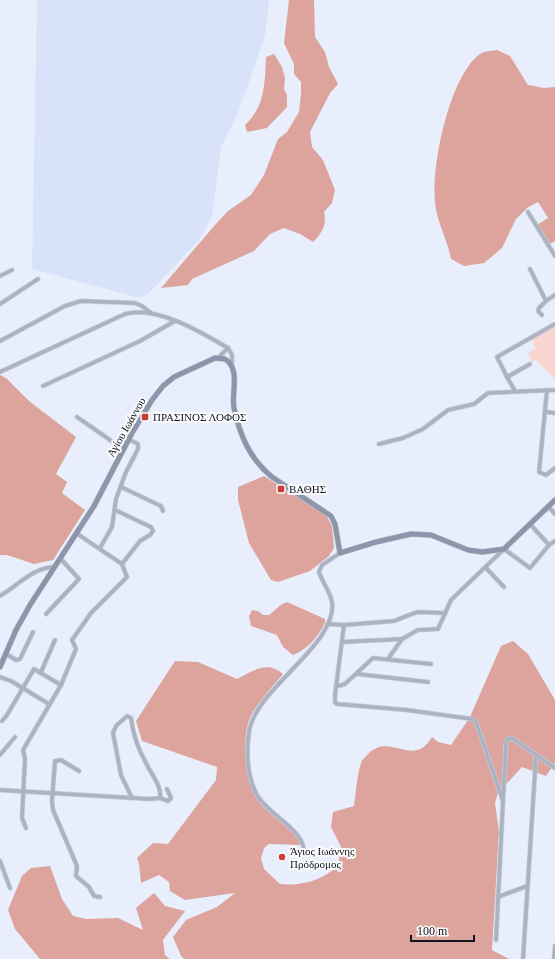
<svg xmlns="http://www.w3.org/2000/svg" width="555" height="959" font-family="Georgia,serif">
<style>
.built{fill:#d8e3fa}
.green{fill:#f9d5d0}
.forest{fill:#dca49d}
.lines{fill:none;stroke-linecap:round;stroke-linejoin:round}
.street-casing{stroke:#c5cbd8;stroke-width:5}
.secondary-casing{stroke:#c5cbd8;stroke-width:6}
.street{stroke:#acb2c0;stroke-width:3.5}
.secondary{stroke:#8c95a9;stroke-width:5}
.poi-dot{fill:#cb3c37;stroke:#fbfbfb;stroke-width:1.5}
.labels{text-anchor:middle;stroke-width:4;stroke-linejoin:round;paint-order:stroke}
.poi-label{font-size:11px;fill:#101520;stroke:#fbfbfb;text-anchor:start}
.street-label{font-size:11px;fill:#101520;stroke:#fbfbfb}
</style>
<rect width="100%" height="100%" fill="#e8eefb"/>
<polygon class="built" points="37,0 269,0 265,36 238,113 221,147 212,216 199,240 149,293 142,297 136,297 32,269"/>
<polygon class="green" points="555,327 555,379 536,360 532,362 528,353 536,348 531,339"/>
<g class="forest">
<path d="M289,0H314L315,37L325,52L329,67L338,84L330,93L310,132L312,147L323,160L335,190L332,203L324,212C327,225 322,233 313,242L300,234L284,228L270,234L254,251L192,279L188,285L161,288L215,225L228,211L251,195L264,175L278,139L287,132L299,112L301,94V82L294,74V64L284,43Z"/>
<path d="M497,50L510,56L528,85L544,88L555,87V241L547,246L537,225L548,218L538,202L527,208L516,219L502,248L484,263L464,266L451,259C448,242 439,226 436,209C429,173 449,76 480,54C484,51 492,51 497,50Z"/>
<path d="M274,54L282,67L285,78L284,89L287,95V107L267,128L247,132L245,125C265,107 265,82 266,57Z"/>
<polygon points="0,375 6,378 29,401 76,437 56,474 67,482 62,493 85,510 53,560 34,564 7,555 0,555"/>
<polygon points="264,476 326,515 332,526 334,548 329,556 310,571 278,582 271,580 249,543 238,500 238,487"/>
<path d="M287,602L325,619V623C317,638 309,648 293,655L283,647L277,635L251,626L249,616L252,610L258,611L263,615H269L282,604Z"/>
<path d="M513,641L528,654L555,700V763L546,776L522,767L498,793L495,803L499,831L492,950L509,959H184L181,956L173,937L186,920L217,907L235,893L185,900L170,891L169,882L159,875L141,883L139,864L137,858L153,843L168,844L216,780L217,767L142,741L136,721L175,661L198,662L237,679C254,671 266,660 283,674C273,686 256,704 250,718C241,739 246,784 261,802C272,816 288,828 301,839V845L269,844L264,848L261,858L264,869L280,884C302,886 321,881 338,866L341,847L331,827L333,812L354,806C356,792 357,776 361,763C362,759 367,756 369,753C391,732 413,769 432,737L438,742L451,745L470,717L501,646Z"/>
<polygon points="50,866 62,899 73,916 86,919 118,918 143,930 136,908 154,893 165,906 185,911 163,940 165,955 170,959 40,959 15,929 8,910 22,876 31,868"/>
</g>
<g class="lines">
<g class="street-casing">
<g id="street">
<polyline points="528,212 555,256"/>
<polyline points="530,269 546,301 555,295"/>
<polyline points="0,276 12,270"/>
<polyline points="0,304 38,279"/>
<polyline points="542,315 538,311 539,308 546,301"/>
<polyline points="0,341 65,306 81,301 135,303 142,306 151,313"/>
<polyline points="218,358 228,348"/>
<polyline points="530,364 507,377 497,357 555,324"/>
<path d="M0,372L125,314C156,305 201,332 228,348L232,355V367"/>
<polyline points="507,377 515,391"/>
<polyline points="43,386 140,341 175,321"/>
<polyline points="547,390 539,472 546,475 555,468"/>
<polyline points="546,412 555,413"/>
<polyline points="77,417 123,449"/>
<polyline points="379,444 403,438 423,429 448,410 474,404 488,393 555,390"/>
<polyline points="121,487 161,506 163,511"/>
<polyline points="548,506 555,514"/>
<polyline points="115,510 151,527 153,531 150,535 140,541 122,564"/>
<polyline points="530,524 549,545"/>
<polyline points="100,548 112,527 116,499 126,472 138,449 138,444 128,439"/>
<polyline points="486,568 504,587"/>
<path d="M0,596C17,586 34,567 54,567"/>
<polyline points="46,614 79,579 60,558"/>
<polyline points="328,624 344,625 394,621 417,612 445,613"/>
<polyline points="344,625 335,695 335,702 337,704 407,710 472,719 476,722 503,801"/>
<polyline points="342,642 402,639"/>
<polyline points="6,654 16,660 20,659 33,632"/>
<polyline points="388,659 402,639 418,630 438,629 451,600 504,549 530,568 549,545 555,541"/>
<polyline points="41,672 55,640"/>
<polyline points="357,674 428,682"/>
<polyline points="0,677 11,681 49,704"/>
<polyline points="338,686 345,684 373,658 431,664"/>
<polyline points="2,721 7,715 34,669 61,685"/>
<polyline points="0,755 15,737"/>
<polyline points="79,771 61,760 55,761 52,801 53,810 77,866 76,876 89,887 94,896 100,897"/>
<polyline points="0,790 150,799 160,798"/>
<path d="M132,798L121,775L113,733L116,726L127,716L131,718C133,734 138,749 146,763C151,774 162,786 160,798L168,801L171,798L167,789"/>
<polyline points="26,828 22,818 25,759 23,750 61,685 76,649 72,640 91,613 127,577 122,564 76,533"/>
<path d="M304,854C306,830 268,815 257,795C247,777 246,752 249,732C255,688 338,645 332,602C330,591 322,582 319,572L322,565L340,553"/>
<polyline points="0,861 10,888"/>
<polyline points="498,897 527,886"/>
<polyline points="496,940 506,742 508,739 512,738 555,768"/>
<polyline points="523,959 536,756"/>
<polyline points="554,959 555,946"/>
</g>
</g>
<g class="secondary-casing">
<path id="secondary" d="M0,667L16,630L30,605L94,506L132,433L152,400L163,386L174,377L215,358L225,359C241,369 231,393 234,408C240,436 250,459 272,477L331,516L335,524L340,553L376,542L411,534L431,535L468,550L482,552L504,549L555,500"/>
</g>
<use href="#street" class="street"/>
<use href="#secondary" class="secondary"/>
</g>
<g class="poi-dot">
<rect x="141" y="413" width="8" height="8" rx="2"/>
<rect x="277" y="485" width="8" height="8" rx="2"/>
<circle cx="282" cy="857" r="4"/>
</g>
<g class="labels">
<g class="poi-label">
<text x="153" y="421">ΠΡΑΣΙΝΟΣ ΛΟΦΟΣ</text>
<text x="289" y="493">ΒΑΘΗΣ</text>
<text x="290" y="855">Άγιος Ιωάννης<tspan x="290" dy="13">Πρόδρομος</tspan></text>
</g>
<g class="street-label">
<text transform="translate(126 427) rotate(-60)" y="4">Αγίου Ιωάννου</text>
</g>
</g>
<path d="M411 935v6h63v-6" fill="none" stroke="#101520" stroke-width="2"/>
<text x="417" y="935" font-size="12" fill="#101520" stroke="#fbfbfb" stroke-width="3" paint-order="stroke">100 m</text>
</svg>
